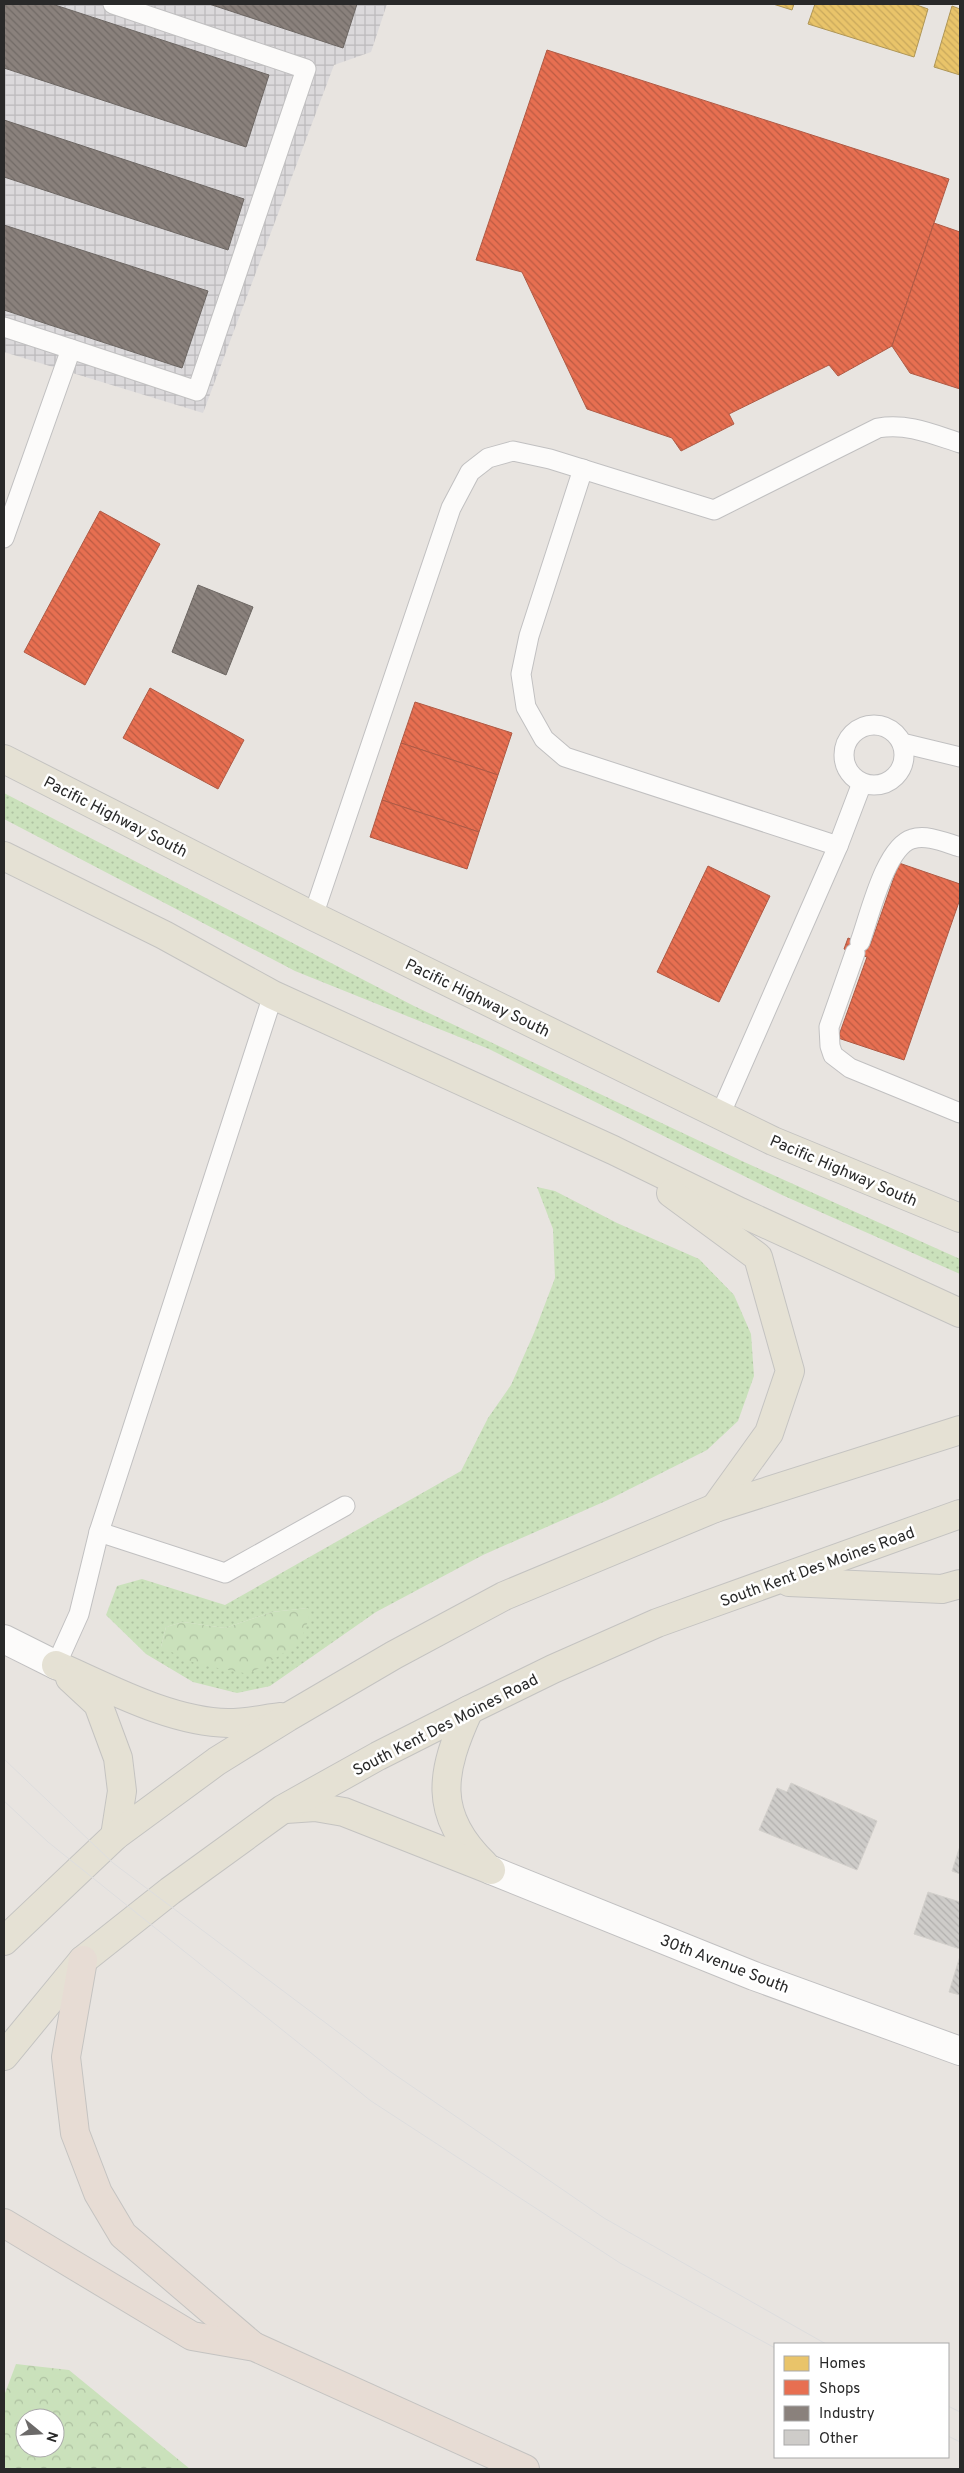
<svg xmlns="http://www.w3.org/2000/svg" width="964" height="2473" font-family="Overpass,sans-serif">
<style>
.industrial{fill:url(#industrial-grid)}
.grass{fill:url(#grass-dots);fill-rule:evenodd}
.forest{fill:url(#forest-crowns);fill-rule:evenodd}
.homes{fill:url(#homes-back-hatch);stroke:#af9656}
.shops{fill:url(#shops-back-hatch);stroke:#ae5a45}
.industry{fill:url(#industry-back-hatch);stroke:#6d6763}
.building{fill:url(#building-back-hatch);stroke:#d3d0cc}
.lines{fill:none;stroke-linecap:round;stroke-linejoin:round}
.service-casing{stroke:#c1c0c1;stroke-width:21}
.minor-casing{stroke:#c1c0c1;stroke-width:30}
.primary-casing{stroke:#c4c3c1;stroke-width:30}
.motorway-casing{stroke:#c4c3c1;stroke-width:30}
.service{stroke:#fcfbfa;stroke-width:19}
.minor{stroke:#fcfbfa;stroke-width:28}
.primary{stroke:#e5e1d4;stroke-width:28}
.motorway{stroke:#e7dcd4;stroke-width:28}
.tram{stroke:#ddddde;stroke-width:1}
.labels{text-anchor:middle;stroke-width:5;stroke-linejoin:round;paint-order:stroke}
.street-label{font-size:16px;fill:#292929;stroke:#fff}
</style>
<defs>
<pattern id="industrial-grid" width="8" height="8" patternUnits="userSpaceOnUse" patternTransform="scale(1.25)"><rect width="8" height="8" fill="#dbd9db"/><path d="M0 4h8M4 0v8" fill="none" stroke="#bcbabc"/></pattern>
<pattern id="grass-dots" width="8" height="8" patternUnits="userSpaceOnUse" patternTransform="scale(1.25)"><rect width="8" height="8" fill="#cae1bb"/><path d="M2 2h.1M6 6h.1" fill="none" stroke="#aec1a1" stroke-width="1.8" stroke-linecap="round"/></pattern>
<pattern id="forest-crowns" width="20" height="18" patternUnits="userSpaceOnUse" patternTransform="scale(1.25)"><rect width="20" height="18" fill="#cae1bb"/><path d="M2 6a3 3 0 1 1 6 0M12 15a3 3 0 1 1 6 0" fill="none" stroke="#aec1a1"/></pattern>
<pattern id="homes-back-hatch" width="6" height="6" patternUnits="userSpaceOnUse" patternTransform="scale(1.25)"><rect width="6" height="6" fill="#e9c46a"/><path d="M-1 5l2 2M0 0l6 6M5-1l2 2" fill="none" stroke="#c8a85c"/></pattern>
<pattern id="shops-back-hatch" width="6" height="6" patternUnits="userSpaceOnUse" patternTransform="scale(1.25)"><rect width="6" height="6" fill="#e76f51"/><path d="M-1 5l2 2M0 0l6 6M5-1l2 2" fill="none" stroke="#bb5b43"/></pattern>
<pattern id="industry-back-hatch" width="6" height="6" patternUnits="userSpaceOnUse" patternTransform="scale(1.25)"><rect width="6" height="6" fill="#8a817c"/><path d="M-1 5l2 2M0 0l6 6M5-1l2 2" fill="none" stroke="#716a66"/></pattern>
<pattern id="building-back-hatch" width="6" height="6" patternUnits="userSpaceOnUse" patternTransform="scale(1.25)"><rect width="6" height="6" fill="#ceccc9"/><path d="M-1 5l2 2M0 0l6 6M5-1l2 2" fill="none" stroke="#b1afad"/></pattern>
</defs>
<rect width="100%" height="100%" fill="#e8e4e0"/>
<polygon class="industrial" points="4,4 387,4 371,52 334,65 203,413 4,352"/>
<g class="grass">
<polygon points="4,793 414,1006 742,1161 960,1259 960,1274 782,1195 489,1049 295,971 4,819"/>
<path d="M537,1187L555,1191L617,1223L699,1259L734,1295L751,1334L754,1376L738,1421L707,1450L608,1500L483,1555L376,1612L270,1686L237,1693L193,1682L146,1654L106,1615L117,1586L142,1579L225,1605L461,1471L488,1418L511,1385L534,1333L555,1278L553,1229ZM308,1608L161,1647L166,1627L183,1622L225,1628L272,1612Z"/>
</g>
<g class="forest">
<polygon points="308,1608 309,1618 300,1643 249,1674 197,1664 161,1647 166,1627 183,1622 225,1628 272,1612"/>
<path d="M16,2364L69,2370L190,2469H4V2396ZM25,2418H55V2448H25Z"/>
</g>
<g class="homes">
<polygon points="773,4 794,4 792,10"/>
<polygon points="815,4 914,4 928,9 914,57 808,24"/>
<polygon points="952,6 960,9 960,75 934,67"/>
</g>
<g class="shops">
<polygon points="547,50 949,179 892,346 838,376 829,365 729,414 734,424 681,451 672,438 587,409 522,272 476,260"/>
<polygon points="934,223 960,232 960,389 910,373 892,346"/>
<polygon points="100,511 160,544 85,685 24,652"/>
<polygon points="150,688 244,740 218,789 123,738"/>
<polygon points="415,702 512,733 498,775 401,743"/>
<polygon points="401,743 498,775 479,832 382,800"/>
<polygon points="382,800 479,832 467,869 370,837"/>
<polygon points="899,863 960,884 960,899 904,1060 838,1038 867,957 844,949 848,938 870,946"/>
<polygon points="708,866 770,896 719,1002 657,972"/>
</g>
<g class="industry">
<polygon points="4,4 52,4 269,75 246,147 4,68"/>
<polygon points="209,4 357,4 343,48"/>
<polygon points="4,120 244,199 228,250 4,177"/>
<polygon points="4,225 208,291 182,368 4,310"/>
<polygon points="198,585 253,607 226,675 172,652"/>
</g>
<g class="building">
<polygon points="791,1783 877,1821 857,1870 759,1830 777,1788 787,1792"/>
<polygon points="960,1846 960,1874 952,1871"/>
<polygon points="928,1892 960,1902 960,1949 914,1934"/>
<polygon points="960,1956 960,1995 949,1992"/>
</g>
<g class="lines">
<g class="service-casing">
<g id="service">
<polyline points="4,327 71,349 4,538"/>
<polyline points="71,349 197,391 306,69 113,4"/>
<polyline points="583,469 529,636 521,674 526,707 544,739 565,757 838,846"/>
<circle cx="874" cy="755" r="30"/>
<polyline points="902,743 960,757"/>
<path d="M313,916L451,508L470,472L488,458L513,451L550,459L714,510L878,428C908,423 932,434 960,443"/>
<path d="M860,942C869,918 885,847 912,839C927,834 946,843 960,847"/>
<polyline points="855,953 829,1027 830,1046 833,1055 850,1068 960,1113"/>
<polyline points="720,1115 838,846 862,783"/>
<polyline points="99,1532 225,1573 345,1506"/>
<polyline points="56,1665 79,1614 99,1532 273,995"/>
</g>
</g>
<g class="minor-casing">
<g id="minor">
<polyline points="4,1639 56,1665"/>
<polyline points="491,1870 754,1976 960,2051"/>
</g>
</g>
<g class="primary-casing">
<g id="primary">
<polyline points="4,759 313,916 773,1141 960,1218"/>
<polyline points="4,856 164,935 273,995 613,1150 740,1212 960,1313"/>
<polyline points="671,1193 758,1257 790,1371 769,1433 715,1508"/>
<polyline points="789,1582 942,1589 960,1584"/>
<path d="M56,1665C109,1688 170,1722 228,1723C246,1723 264,1719 281,1717"/>
<polyline points="70,1678 98,1704 118,1758 122,1791 115,1836"/>
<path d="M469,1710C441,1771 432,1814 484,1864"/>
<polyline points="286,1809 315,1807 344,1812 491,1870"/>
<polyline points="4,1941 115,1836 217,1761 288,1717 394,1655 504,1596 715,1508 960,1430"/>
<polyline points="4,2056 83,1960 170,1891 283,1809 378,1756 469,1710 553,1669 657,1623 960,1514"/>
</g>
</g>
<g class="motorway-casing">
<g id="motorway">
<polyline points="83,1960 66,2057 75,2133 98,2193 123,2235 253,2346"/>
<polyline points="4,2223 192,2336 255,2347 525,2469"/>
</g>
</g>
<use href="#service" class="service"/>
<use href="#minor" class="minor"/>
<use href="#primary" class="primary"/>
<use href="#motorway" class="motorway"/>
<g class="tram">
<polyline points="4,1759 113,1863 391,2072 604,2218 826,2344"/>
<polyline points="4,1801 48,1842 371,2101 620,2263 775,2348"/>
<polyline points="948,2406 960,2412"/>
<polyline points="948,2436 960,2442"/>
</g>
</g>
<g class="labels">
<g class="street-label">
<text transform="translate(116 816) rotate(27)" y="6">Pacific Highway South</text>
<text transform="translate(478 997) rotate(26)" y="6">Pacific Highway South</text>
<text transform="translate(844 1170) rotate(23)" y="6">Pacific Highway South</text>
<text transform="translate(817 1566) rotate(-20)" y="6">South Kent Des Moines Road</text>
<text transform="translate(445 1724) rotate(-27)" y="6">South Kent Des Moines Road</text>
<text transform="translate(725 1963) rotate(21)" y="6">30th Avenue South</text>
</g>
</g>
<rect width="964" height="2473" fill="none" stroke="#292929" stroke-width="10"/>
<rect x="774" y="2343" width="175" height="115" fill="#ffffff" stroke="#a9a9a9"/>
<rect x="784" y="2356" width="25" height="15" fill="#e9c46a" stroke="#a9a9a9"/>
<text x="819" y="2368" font-size="15" fill="#292929">Homes</text>
<rect x="784" y="2380" width="25" height="15" fill="#e76f51" stroke="#a9a9a9"/>
<text x="819" y="2393" font-size="15" fill="#292929">Shops</text>
<rect x="784" y="2406" width="25" height="15" fill="#8a817c" stroke="#a9a9a9"/>
<text x="819" y="2418" font-size="15" fill="#292929">Industry</text>
<rect x="784" y="2430" width="25" height="15" fill="#ceccc9" stroke="#a9a9a9"/>
<text x="819" y="2443" font-size="15" fill="#292929">Other</text>
<g transform="translate(40 2433) rotate(108)"><circle r="24" fill="#ffffff" stroke="#a9a9a9"/>
<path d="M0-4L9 19L0 12L-9 19Z" fill="#6c6a69"/>
<text y="-8" font-size="14" font-weight="bold" text-anchor="middle" fill="#292929">N</text>
</g>
</svg>
